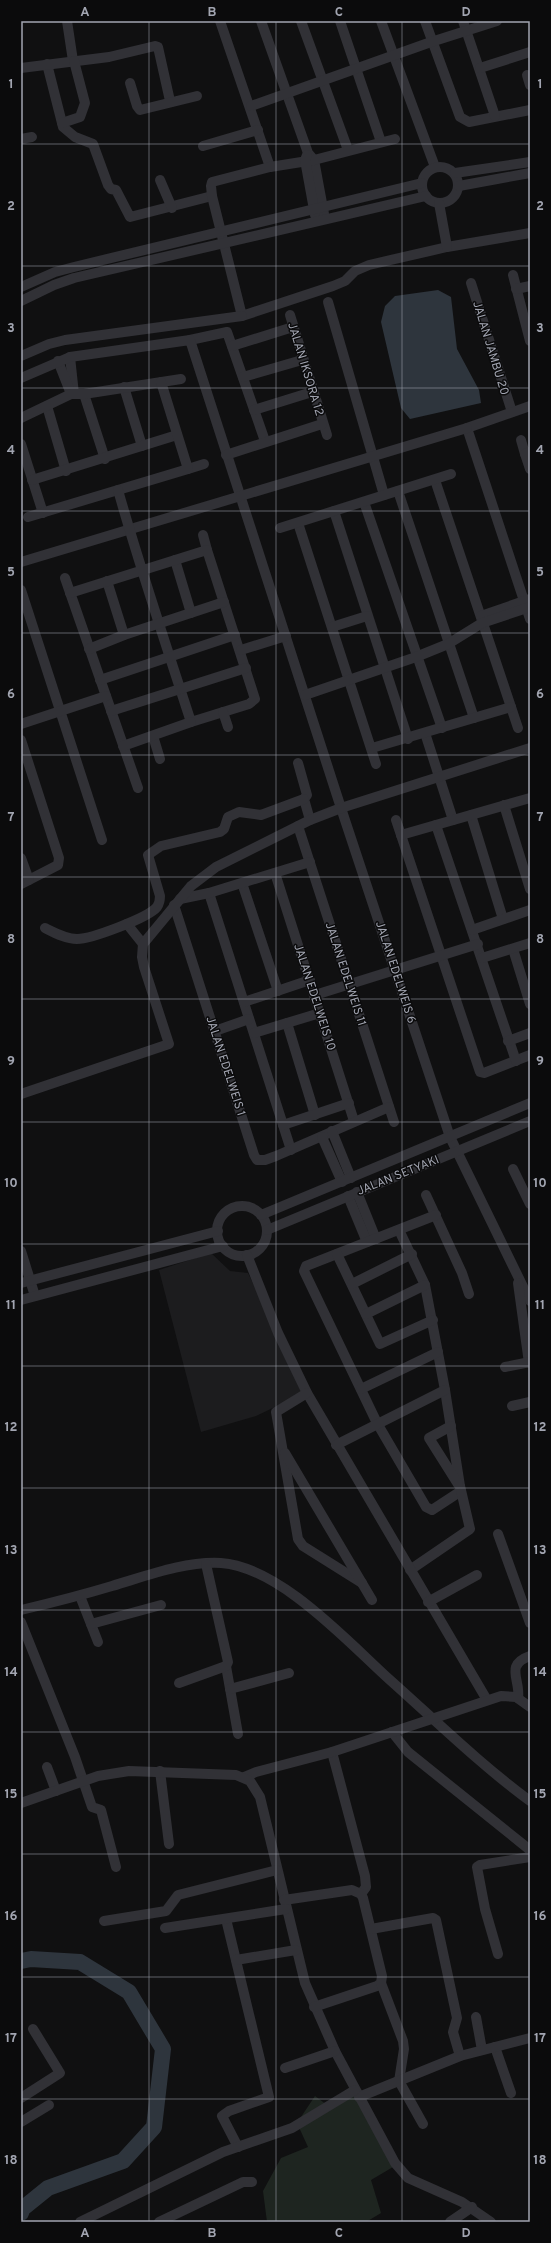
<svg xmlns="http://www.w3.org/2000/svg" width="551" height="2243" font-family="Overpass,sans-serif">
<style>
.built{fill:#1c1c1e}
.green{fill:#1e2520}
.water{fill:#2e353d}
.lines{fill:none;stroke-linecap:round;stroke-linejoin:round}
.river{stroke:#2e353d;stroke-width:16}
.minor{stroke:#313136;stroke-width:10}
.grid{fill:none;stroke:#a2a5b1;stroke-width:1;stroke-opacity:0.55}
.labels{text-anchor:middle;stroke-width:3;stroke-linejoin:round;paint-order:stroke}
.street-label{font-size:12px;fill:#a2a5b1;stroke:#0b0b0c}
.neatline{fill:none;stroke:#a2a5b1;stroke-width:1.5}
.grid-label{font-size:13px;text-anchor:middle;font-weight:bold;fill:#a2a5b1}
</style>
<rect width="100%" height="100%" fill="#101011"/>
<polygon class="built" points="211,1253 230,1271 248,1273 306,1392 256,1416 201,1432 159,1270"/>
<polygon class="green" points="356,2093 393,2167 371,2180 381,2213 366,2222 267,2222 263,2191 281,2158 308,2147 297,2123 315,2096 331,2108"/>
<polygon class="water" points="438,290 451,297 457,349 479,390 481,403 410,419 401,408 381,322 385,306 395,296"/>
<g class="lines">
<polyline class="river" points="21,1961 31,1959 80,1962 129,1992 163,2049 154,2127 123,2161 48,2188 22,2209 21,2213"/>
<g class="minor">
<polyline points="67,21 73,61"/>
<polyline points="220,21 270,167"/>
<polyline points="261,21 308,153 314,160 324,214"/>
<polyline points="301,21 348,150"/>
<polyline points="340,21 381,142"/>
<polyline points="381,21 435,167"/>
<polyline points="425,21 460,117 469,122 530,110"/>
<polyline points="463,21 495,116"/>
<polyline points="47,64 63,127 75,137 93,144 108,185 111,189 116,190 130,217 212,196"/>
<polyline points="21,68 109,57 155,46 158,47 170,101"/>
<polyline points="480,68 530,52"/>
<polyline points="527,75 530,85"/>
<polyline points="130,83 137,106 140,110 197,96"/>
<polyline points="251,106 431,42 497,21"/>
<polyline points="62,123 80,117 85,103 74,61"/>
<polyline points="21,139 32,137"/>
<polyline points="395,139 314,160 270,167 212,182 211,186 212,196 242,316 333,286 345,281 355,271 369,265 447,247 530,233"/>
<polyline points="203,146 258,130"/>
<polyline points="307,155 305,160 315,215"/>
<circle cx="440" cy="185" r="18"/>
<polyline points="455,173 530,162"/>
<polyline points="160,180 172,208"/>
<polyline points="459,186 530,173"/>
<polyline points="439,203 447,247"/>
<polyline points="513,275 530,341"/>
<polyline points="471,283 512,412"/>
<polyline points="21,287 55,272 74,267 422,183"/>
<polyline points="516,289 530,286"/>
<polyline points="21,301 54,285 74,278 426,196"/>
<polyline points="328,302 384,495"/>
<polyline points="290,315 327,435"/>
<polyline points="190,340 227,332 265,441"/>
<polyline points="232,346 293,327"/>
<polyline points="21,356 49,344 65,340 242,316"/>
<polyline points="70,357 74,394"/>
<polyline points="58,361 71,394"/>
<polyline points="243,377 302,360"/>
<polyline points="21,378 70,357 190,340 341,808 450,1137 530,1301"/>
<polyline points="124,387 142,446"/>
<polyline points="84,394 105,459"/>
<polyline points="47,406 66,471"/>
<polyline points="530,406 467,428 530,619"/>
<polyline points="254,410 312,392"/>
<polyline points="21,418 71,394 84,394 181,379"/>
<polyline points="521,440 525,454"/>
<polyline points="21,444 43,513"/>
<polyline points="530,452 525,454 530,469"/>
<polyline points="226,455 322,424"/>
<polyline points="188,469 204,464"/>
<polyline points="32,480 177,435"/>
<polyline points="435,480 518,728"/>
<polyline points="398,491 474,718"/>
<polyline points="364,502 442,728"/>
<polyline points="334,511 408,739"/>
<polyline points="28,517 188,469 161,382"/>
<polyline points="298,523 376,764"/>
<polyline points="280,528 451,474"/>
<polyline points="203,535 207,550"/>
<polyline points="175,560 191,613"/>
<polyline points="21,562 467,428"/>
<polyline points="65,578 138,788"/>
<polyline points="107,581 124,635"/>
<polyline points="21,590 102,840"/>
<path d="M70,593L207,550L255,699L249,704L191,722C166,645 140,568 118,490"/>
<polyline points="481,616 530,599"/>
<polyline points="332,627 367,616"/>
<polyline points="89,649 124,635 224,602"/>
<polyline points="241,650 286,636"/>
<polyline points="100,680 235,635"/>
<polyline points="305,695 416,657 448,644 482,623 530,607"/>
<polyline points="111,711 246,668"/>
<polyline points="223,712 228,727"/>
<polyline points="21,724 106,696"/>
<polyline points="425,733 453,820"/>
<polyline points="153,736 160,759"/>
<polyline points="21,740 59,858 58,865 21,884"/>
<polyline points="123,746 191,722"/>
<polyline points="372,748 511,707"/>
<polyline points="298,763 307,795 304,799 310,820"/>
<polyline points="504,805 530,889"/>
<polyline points="471,815 503,919"/>
<polyline points="396,820 480,1072 484,1073 530,1055"/>
<polyline points="436,825 516,1061"/>
<polyline points="298,826 394,1122"/>
<polyline points="401,835 530,798"/>
<polyline points="21,858 29,880"/>
<polyline points="275,873 354,1121"/>
<polyline points="242,883 278,991"/>
<polyline points="209,893 291,1150"/>
<polyline points="180,899 209,893 310,862"/>
<polyline points="174,905 254,1155 257,1160 265,1160 276,1156 389,1107"/>
<polyline points="127,924 143,944"/>
<path d="M45,928C55,933 66,939 77,939C91,939 148,918 157,907C159,904 160,900 160,896L148,855L161,846L220,832L224,829L228,817L239,812L261,815L304,799"/>
<polyline points="472,930 530,910"/>
<polyline points="513,949 530,1004"/>
<polyline points="482,958 530,943"/>
<polyline points="315,995 478,944"/>
<polyline points="244,1002 310,980"/>
<polyline points="287,1023 315,1115"/>
<polyline points="215,1031 249,1019"/>
<polyline points="254,1033 320,1013"/>
<polyline points="508,1041 530,1033"/>
<polyline points="21,1094 169,1044 144,967 142,957 143,944 191,886 216,867 310,820 341,808 530,748"/>
<polyline points="283,1125 349,1103"/>
<polyline points="332,1131 351,1178"/>
<polyline points="322,1137 342,1182"/>
<polyline points="513,1169 530,1204"/>
<polyline points="357,1192 376,1239"/>
<polyline points="426,1195 462,1273 469,1294"/>
<polyline points="348,1196 367,1242"/>
<circle cx="242" cy="1231" r="25"/>
<polyline points="261,1215 530,1103"/>
<polyline points="436,1215 306,1266 304,1271 377,1423 426,1507 432,1510 461,1491"/>
<polyline points="267,1230 530,1121"/>
<polyline points="399,1230 425,1285 445,1390 460,1486 470,1529 410,1570"/>
<polyline points="21,1251 35,1296"/>
<polyline points="337,1254 380,1344 433,1320"/>
<polyline points="247,1255 278,1333 307,1393 487,1700"/>
<polyline points="21,1283 218,1231"/>
<polyline points="518,1283 529,1363"/>
<polyline points="352,1284 412,1254"/>
<polyline points="21,1300 223,1246"/>
<polyline points="366,1314 425,1285"/>
<polyline points="505,1367 530,1362"/>
<polyline points="361,1389 438,1352"/>
<polyline points="307,1393 276,1412 298,1539 303,1546 362,1583"/>
<polyline points="512,1406 530,1402"/>
<polyline points="451,1426 429,1438 458,1484"/>
<polyline points="336,1445 445,1390"/>
<polyline points="285,1453 372,1600"/>
<polyline points="498,1534 530,1623"/>
<polyline points="80,1596 98,1642"/>
<polyline points="428,1602 477,1575"/>
<path d="M21,1610C51,1603 82,1595 112,1586C146,1576 185,1561 221,1563C280,1567 348,1642 390,1680C436,1721 481,1765 530,1801"/>
<polyline points="21,1622 75,1757 92,1807 101,1810 116,1867"/>
<polyline points="91,1624 161,1605"/>
<polyline points="226,1666 238,1734"/>
<polyline points="179,1683 226,1666 228,1662 206,1564"/>
<polyline points="230,1689 289,1673"/>
<path d="M518,1698C521,1680 504,1665 530,1656"/>
<polyline points="392,1732 408,1752 530,1850"/>
<polyline points="332,1752 365,1876 366,1887 361,1894"/>
<polyline points="47,1767 56,1791"/>
<polyline points="160,1771 169,1844"/>
<polyline points="244,1777 256,1772 332,1752 501,1696 516,1697 530,1707"/>
<polyline points="21,1803 98,1776 129,1771 236,1775 250,1781 260,1797 305,1983 335,2051 395,2163 408,2178 462,2202 491,2222"/>
<polyline points="284,1900 352,1890 361,1894 363,1898 382,1976 381,1983 377,1986 314,2007"/>
<polyline points="226,1919 269,2097 229,2111 222,2116 238,2147"/>
<polyline points="104,1921 166,1911 178,1895 277,1870"/>
<polyline points="165,1928 286,1909"/>
<polyline points="371,1929 433,1918 436,1920 457,2018 453,2032 460,2056"/>
<polyline points="498,1954 485,1909 477,1867 480,1865 530,1857"/>
<polyline points="236,1960 296,1950"/>
<polyline points="381,1983 403,2041 404,2049 399,2081 423,2124"/>
<polyline points="476,2017 482,2050"/>
<polyline points="495,2047 511,2093"/>
<polyline points="285,2068 335,2051"/>
<polyline points="359,2097 460,2056 530,2038"/>
<polyline points="21,2098 60,2073 33,2029"/>
<polyline points="21,2122 49,2105"/>
<polyline points="80,2222 223,2152 292,2128 355,2090"/>
<polyline points="159,2222 243,2182 252,2182"/>
<polyline points="450,2222 472,2207"/>
</g>
</g>
<path class="grid" d="M149,21V2222M276,21V2222M402,21V2222M21,144H530M21,266H530M21,388H530M21,511H530M21,633H530M21,755H530M21,877H530M21,999H530M21,1122H530M21,1244H530M21,1366H530M21,1488H530M21,1610H530M21,1732H530M21,1854H530M21,1977H530M21,2099H530"/>
<g class="labels">
<g class="street-label">
<text transform="translate(491 348) rotate(73)" y="4">JALAN JAMBU 20</text>
<text transform="translate(306 369) rotate(73)" y="4">JALAN IKSORA 12</text>
<text transform="translate(396 972) rotate(72)" y="4">JALAN EDELWEIS 6</text>
<text transform="translate(346 974) rotate(72)" y="4">JALAN EDELWEIS 11</text>
<text transform="translate(315 997) rotate(72)" y="4">JALAN EDELWEIS 10</text>
<text transform="translate(226 1066) rotate(72)" y="4">JALAN EDELWEIS 1</text>
<text transform="translate(398 1175) rotate(-22)" y="4">JALAN SETYAKI</text>
</g>
</g>
<rect width="551" height="2243" fill="none" stroke="#0b0b0c" stroke-width="44"/>
<rect x="22" y="22" width="507" height="2199" class="neatline"/>
<g class="grid-label">
<text x="85" y="16">A</text>
<text x="212" y="16">B</text>
<text x="339" y="16">C</text>
<text x="466" y="16">D</text>
<text x="11" y="88">1</text>
<text x="540" y="88">1</text>
<text x="11" y="210">2</text>
<text x="540" y="210">2</text>
<text x="11" y="332">3</text>
<text x="540" y="332">3</text>
<text x="11" y="454">4</text>
<text x="540" y="454">4</text>
<text x="11" y="576">5</text>
<text x="540" y="576">5</text>
<text x="11" y="698">6</text>
<text x="540" y="698">6</text>
<text x="11" y="821">7</text>
<text x="540" y="821">7</text>
<text x="11" y="943">8</text>
<text x="540" y="943">8</text>
<text x="11" y="1065">9</text>
<text x="540" y="1065">9</text>
<text x="11" y="1187">10</text>
<text x="540" y="1187">10</text>
<text x="11" y="1309">11</text>
<text x="540" y="1309">11</text>
<text x="11" y="1431">12</text>
<text x="540" y="1431">12</text>
<text x="11" y="1554">13</text>
<text x="540" y="1554">13</text>
<text x="11" y="1676">14</text>
<text x="540" y="1676">14</text>
<text x="11" y="1798">15</text>
<text x="540" y="1798">15</text>
<text x="11" y="1920">16</text>
<text x="540" y="1920">16</text>
<text x="11" y="2042">17</text>
<text x="540" y="2042">17</text>
<text x="11" y="2164">18</text>
<text x="540" y="2164">18</text>
<text x="85" y="2237">A</text>
<text x="212" y="2237">B</text>
<text x="339" y="2237">C</text>
<text x="466" y="2237">D</text>
</g>
</svg>
